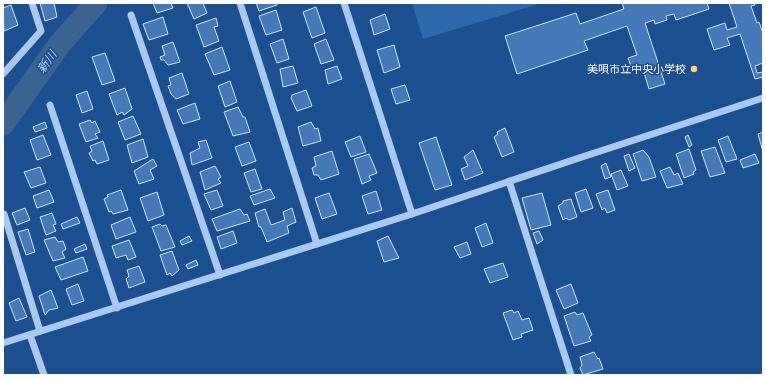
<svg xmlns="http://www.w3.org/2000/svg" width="766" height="378" font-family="'Source Sans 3','Noto Sans JP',sans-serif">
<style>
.green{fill:#2e69ad}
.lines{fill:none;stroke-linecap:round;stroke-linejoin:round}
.river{stroke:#3c6290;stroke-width:23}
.building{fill:#4478b7;stroke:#cfe3fa}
.minor{stroke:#a9c9ee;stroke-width:7}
.poi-dot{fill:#ffd166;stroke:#1b4f8f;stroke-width:1.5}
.labels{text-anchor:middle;stroke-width:3;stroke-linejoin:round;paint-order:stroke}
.poi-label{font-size:11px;fill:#fff;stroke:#1b4f8f;text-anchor:end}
.water-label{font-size:12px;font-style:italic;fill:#b5d3f5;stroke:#1b4f8f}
</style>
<rect width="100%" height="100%" fill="#1b4f8f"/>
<polygon class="green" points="412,3 542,3 423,39"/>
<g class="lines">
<polyline class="river" points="3,124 59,45 96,3"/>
</g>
<g class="building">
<polygon points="40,3 54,3 57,17 45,21"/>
<polygon points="153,3 171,3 173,8 157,13"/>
<polygon points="187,3 203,3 207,13 194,19"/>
<polygon points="256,3 276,3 277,5 259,11"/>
<polygon points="622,3 707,3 709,9 676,20 674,14 666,16 667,20 655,24 654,20 645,23 665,84 649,89 642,66 632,69 628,58 637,55 627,26 584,41 588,50 517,74 505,36 576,13 580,24 624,9"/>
<polygon points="729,3 754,3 755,5 751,6 757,23 759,22 763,33 763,63 755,66 757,73 763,72 763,77 755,79 740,34 727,38 730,45 714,50 707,29 725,23 727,30 737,27"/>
<polygon points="11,5 18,25 4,31 3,8"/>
<polygon points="316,7 325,33 312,38 303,12"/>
<polygon points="276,10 282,30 266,35 259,16"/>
<polygon points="385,14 390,29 374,35 370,20"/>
<polygon points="163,17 168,34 149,40 143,24"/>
<polygon points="216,18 218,26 214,27 219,41 204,47 196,25"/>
<polygon points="283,39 289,59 277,63 270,44"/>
<polygon points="326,39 334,60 321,64 314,44"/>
<polygon points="173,42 180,62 168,65 164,60 161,60 160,57 165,55 162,46"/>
<polygon points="394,45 400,67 384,73 377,50"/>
<polygon points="222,47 230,70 214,75 205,54"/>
<polygon points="105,53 115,81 102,85 92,57"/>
<polygon points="293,66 298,83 283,87 280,69"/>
<polygon points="337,66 342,79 328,84 325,70"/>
<polygon points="182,73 189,94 176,99 171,94 168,86 171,85 169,78"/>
<polygon points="230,81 237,102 225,107 218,86"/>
<polygon points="405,85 410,100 396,104 391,89"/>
<polygon points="125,88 132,109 124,115 122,112 117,115 109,94"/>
<polygon points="306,90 312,106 297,111 291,98 292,95"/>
<polygon points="87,91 93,109 82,113 76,95"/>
<polygon points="195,103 200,119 183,124 177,110"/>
<polygon points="238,107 243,117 245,117 250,132 233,136 224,112"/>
<polygon points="133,116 141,134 125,140 118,122"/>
<polygon points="90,120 92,123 95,121 100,132 95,134 98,138 86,142 79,124"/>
<polygon points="45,122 47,128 35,132 33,127"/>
<polygon points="311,122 315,129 318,128 321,141 303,146 298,127"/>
<polygon points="505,128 514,152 502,157 494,137 498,134 497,132"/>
<polygon points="763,132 763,152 758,134"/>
<polygon points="43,135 51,155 37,160 30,140"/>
<polygon points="688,135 692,145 689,147 685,137"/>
<polygon points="360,136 366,152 351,157 345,142"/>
<polygon points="728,136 737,159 726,162 718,140"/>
<polygon points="436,137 452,185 435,190 419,143"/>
<polygon points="143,139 148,157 132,163 127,145"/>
<polygon points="206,140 212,158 192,165 190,153 200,148 198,142"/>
<polygon points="103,141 109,160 97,164 95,160 93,161 89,153 92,151 90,146"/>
<polygon points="249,142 256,161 242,166 235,147"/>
<polygon points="715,147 725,173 710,177 701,151"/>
<polygon points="689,149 696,170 693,172 694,174 684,178 676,154"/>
<polygon points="473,150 483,173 465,180 461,169 468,166 464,157"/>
<polygon points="643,150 649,157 656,177 642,181 633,154"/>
<polygon points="332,151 339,174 321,180 318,175 314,175 312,168 316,166 314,157"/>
<polygon points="369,154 377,173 369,176 371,180 362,184 354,159"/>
<polygon points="629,154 635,168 629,171 624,156"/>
<polygon points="755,154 759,163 743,168 740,160"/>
<polygon points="153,159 157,166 150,170 154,179 139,184 134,171"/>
<polygon points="606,163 611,177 605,179 601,166"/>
<polygon points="215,166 221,177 218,179 221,183 205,190 200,172"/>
<polygon points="40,167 46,183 31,188 24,172"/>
<polygon points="670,167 674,175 678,173 683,184 667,188 660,171"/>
<polygon points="255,169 262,189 251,192 244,173"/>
<polygon points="621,170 628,186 617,190 611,174"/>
<polygon points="270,189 275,198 254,205 250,196"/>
<polygon points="586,189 593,208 581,212 575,193"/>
<polygon points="49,190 54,202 37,208 33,196"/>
<polygon points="121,190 128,210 113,214 111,211 109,212 104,199 108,197 107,195"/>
<polygon points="217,190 223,206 211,210 204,194"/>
<polygon points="608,190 615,210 607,213 605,208 602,210 596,194"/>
<polygon points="376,191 382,210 368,214 362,196"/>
<polygon points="157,192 164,215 148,221 140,198"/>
<polygon points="329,193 337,214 322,219 315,198"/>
<polygon points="542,193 551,225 531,230 522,198"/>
<polygon points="571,199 577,217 569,220 566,218 563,220 558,206 563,203 563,201"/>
<polygon points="25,208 30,220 17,225 12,213"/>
<polygon points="292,208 296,222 287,226 289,233 267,242 261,227 259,227 255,213 265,209 271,225 285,220 283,212"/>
<polygon points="240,209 244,215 247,214 250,221 217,231 212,219"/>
<polygon points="52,213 56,224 53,225 56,231 46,235 40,217"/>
<polygon points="77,217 80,223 63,229 61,224"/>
<polygon points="130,217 136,232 116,239 111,225"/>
<polygon points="486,223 493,243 482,247 475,228"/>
<polygon points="160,224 162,226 166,225 175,247 161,251 152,227"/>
<polygon points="28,229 35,252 26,255 18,232"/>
<polygon points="233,231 237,243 221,249 217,237"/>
<polygon points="539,231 543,240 537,244 533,233"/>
<polygon points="189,236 192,241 182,245 180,241"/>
<polygon points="388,236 399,258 384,262 377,241"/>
<polygon points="55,237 58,242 63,241 66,249 62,252 65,258 53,261 44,240"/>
<polygon points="129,240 136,257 128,260 126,255 116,258 112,246"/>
<polygon points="467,242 471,254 460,258 454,247"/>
<polygon points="85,244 87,249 76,253 74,249"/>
<polygon points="172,251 179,270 172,276 170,273 167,275 160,255"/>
<polygon points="83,257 88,271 61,280 55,267"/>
<polygon points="196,260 198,265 188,269 186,265"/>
<polygon points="503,263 508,277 490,283 484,269"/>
<polygon points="139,266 145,282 129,288 126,279 129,276 127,270"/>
<polygon points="78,284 84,301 72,305 66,289"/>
<polygon points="571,284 578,303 564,309 556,290"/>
<polygon points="51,290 58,308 49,310 45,315 39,296"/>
<polygon points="19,298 27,317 16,321 9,303"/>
<polygon points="512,310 514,313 518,311 522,320 529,318 533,330 521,334 522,337 513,340 503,313"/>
<polygon points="575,312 577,315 583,313 592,335 589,337 591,341 574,346 564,316"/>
<polygon points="594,352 598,359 599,358 603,369 583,375 580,368 582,365 580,357"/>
</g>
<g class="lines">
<g class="minor">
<polyline points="240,3 317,244"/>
<polyline points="344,3 412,214"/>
<polyline points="131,15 220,275"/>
<polyline points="3,74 41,31 32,3"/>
<polyline points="50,105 117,308"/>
<polyline points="509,181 571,375"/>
<polyline points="4,214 40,331"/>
<polyline points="30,335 44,375"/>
<polyline points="3,343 412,214 579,158 763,98"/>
</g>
</g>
<circle class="poi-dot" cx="694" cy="69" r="4"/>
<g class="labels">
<g class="poi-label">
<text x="686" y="73">美唄市立中央小学校</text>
</g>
<g class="water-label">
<text transform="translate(47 62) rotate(-55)" y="4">新川</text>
</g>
</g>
<rect width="766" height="378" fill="none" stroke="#ffffff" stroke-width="8"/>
</svg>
